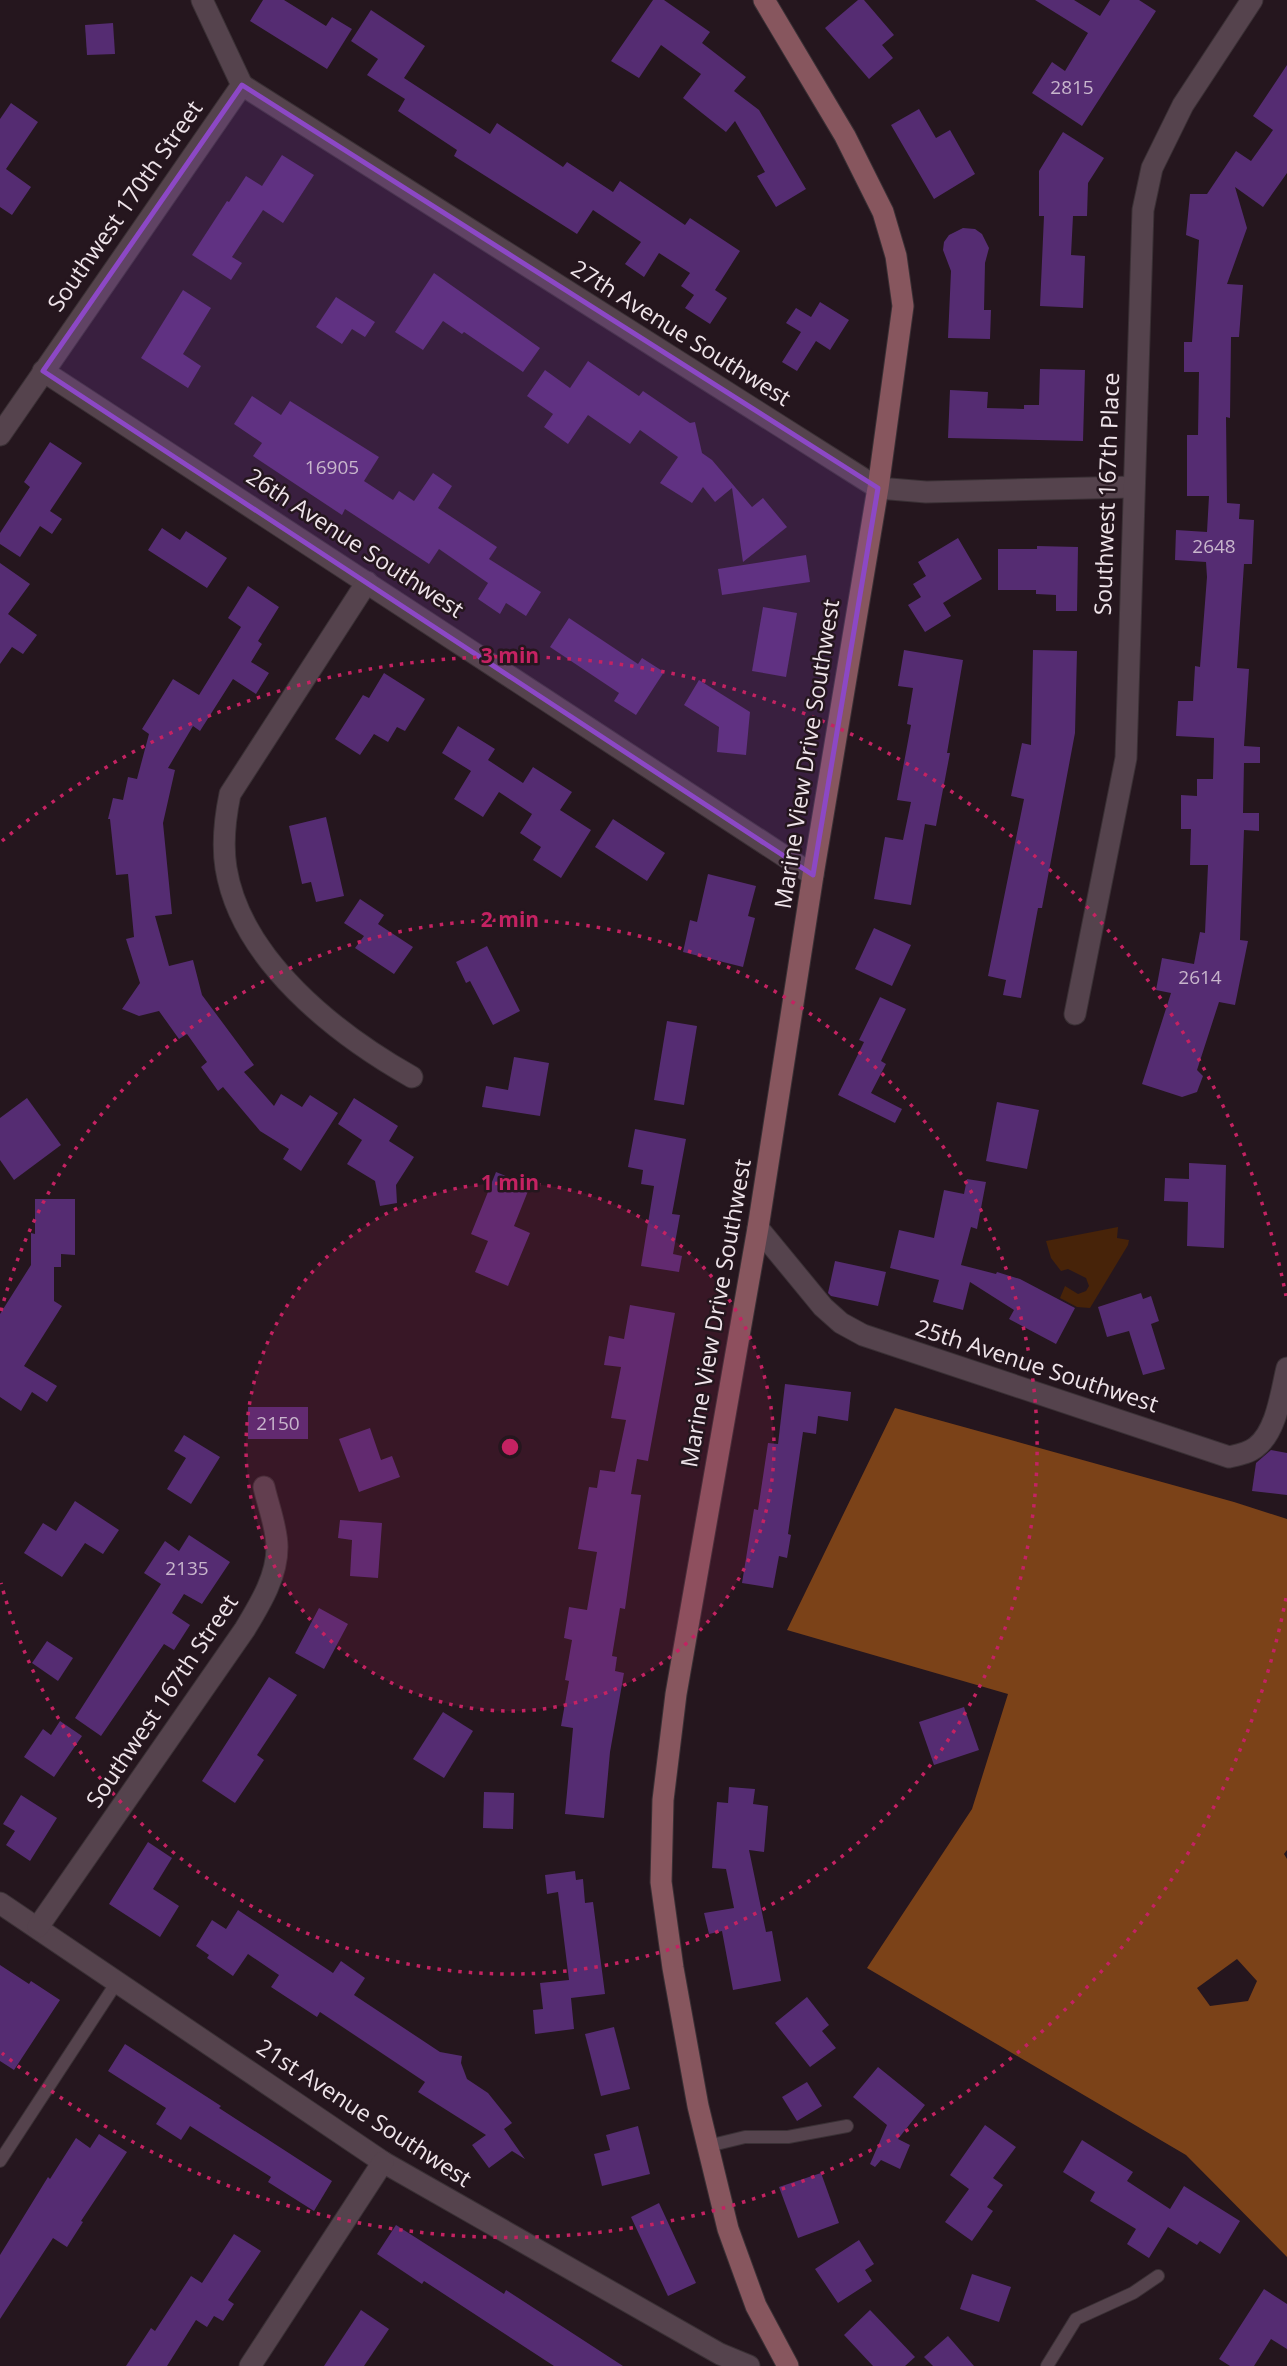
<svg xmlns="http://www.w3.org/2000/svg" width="1287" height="2366" font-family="'Open Sans',sans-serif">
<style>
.green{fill:#472309}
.forest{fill:#7b4218;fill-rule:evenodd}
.building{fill:#552c72}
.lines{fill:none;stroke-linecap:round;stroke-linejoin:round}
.lane-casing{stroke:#3a3035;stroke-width:14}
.street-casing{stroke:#3a3035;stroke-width:23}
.secondary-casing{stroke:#3a3035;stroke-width:23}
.lane{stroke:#55434d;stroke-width:12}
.street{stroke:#55434d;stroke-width:21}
.secondary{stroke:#87565e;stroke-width:21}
.marked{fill:#8c48c5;fill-opacity:0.2;stroke:#8c48c5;stroke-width:5;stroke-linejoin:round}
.ring{fill:none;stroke:#c42262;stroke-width:3.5;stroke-dasharray:3.5 7}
.labels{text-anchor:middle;stroke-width:5;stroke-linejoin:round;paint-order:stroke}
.number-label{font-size:19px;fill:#c8b6cc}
.street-label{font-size:23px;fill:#efe4ea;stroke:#25161e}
.centre{fill:#c42262;stroke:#25161e;stroke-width:3.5}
.ring-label{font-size:21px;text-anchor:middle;font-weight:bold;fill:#c42262;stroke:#25161e;stroke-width:5;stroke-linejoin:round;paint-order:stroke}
</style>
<rect width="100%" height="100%" fill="#25161e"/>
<polygon class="green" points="1118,1227 1117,1238 1129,1240 1128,1245 1090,1308 1077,1307 1060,1298 1065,1286 1078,1294 1086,1291 1089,1286 1086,1278 1068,1269 1061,1271 1051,1258 1046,1241"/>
<path class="forest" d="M895,1408L1234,1502L1287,1519V1850L1284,1854L1287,1859V2257L1186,2155L867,1968L972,1809L1008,1694L787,1630ZM1237,1959L1257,1981L1248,2001L1210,2006L1197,1988Z"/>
<g class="building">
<polygon points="263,0 284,0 326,26 332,17 352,29 327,69 250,21"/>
<polygon points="653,0 664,0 710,32 702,43 746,77 734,91 759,110 806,189 776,207 757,176 765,172 735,121 726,132 683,98 701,74 661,45 639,78 611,61"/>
<polygon points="858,0 864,0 894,35 882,45 893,58 869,79 825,28"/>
<polygon points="1035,0 1074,0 1100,16 1110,0 1139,0 1156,11 1082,126 1032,93 1052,62 1065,71 1088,33"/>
<polygon points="371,10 425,46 404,78 490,134 497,123 563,167 567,162 613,192 620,181 685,225 690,218 740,251 715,290 727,298 710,324 685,308 694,295 681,286 690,273 659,253 644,277 625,264 641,242 593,210 577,234 454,156 457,150 398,111 405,99 367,75 378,59 351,41"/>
<polygon points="113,23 115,54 87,55 85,25"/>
<polygon points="1287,65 1287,173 1263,207 1235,187 1247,228 1227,284 1243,285 1239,337 1231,337 1230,418 1226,417 1227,503 1240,504 1239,519 1254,520 1252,564 1244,564 1237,668 1249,669 1244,746 1260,747 1260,763 1244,763 1243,813 1259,813 1259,831 1244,830 1240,940 1248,941 1235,1005 1219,1002 1197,1070 1203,1076 1197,1092 1182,1097 1142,1084 1171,993 1156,990 1162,958 1194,964 1200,932 1205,933 1208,865 1190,865 1191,829 1181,829 1181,795 1197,796 1197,779 1213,779 1214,738 1176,736 1178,701 1193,701 1195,666 1200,667 1207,577 1206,562 1175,560 1176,530 1207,532 1209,496 1187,496 1187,435 1198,435 1199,372 1184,372 1184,342 1192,342 1199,240 1186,235 1190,194 1207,194 1236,151 1251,161 1273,130 1253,116"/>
<polygon points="11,103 38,122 6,169 31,187 12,215 0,207 0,119"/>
<polygon points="919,109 936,138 950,130 975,174 934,199 891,125"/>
<polygon points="1063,132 1104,158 1088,183 1087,216 1073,216 1071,255 1085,256 1083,308 1040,306 1044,216 1039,216 1039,171"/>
<polygon points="282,155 314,175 283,223 263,210 232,257 242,263 231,280 192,255 227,201 229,202 246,176 262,186"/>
<polygon points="963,228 975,229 982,234 989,248 985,263 984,310 991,310 990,339 948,338 951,271 943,250 944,242 949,235"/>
<polygon points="434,273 540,348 523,372 464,332 462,334 443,321 423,350 395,332"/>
<polygon points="183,290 211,308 183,354 201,366 188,388 141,358"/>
<polygon points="336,297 375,322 365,337 352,329 342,344 316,327"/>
<polygon points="820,302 849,320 830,350 816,341 797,371 782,362 801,332 786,323 796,308 811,317"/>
<polygon points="588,361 639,396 643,391 690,423 695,422 702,453 712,460 752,507 763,498 787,527 743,562 732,488 715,502 703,487 692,503 660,483 678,457 640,430 630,444 588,415 568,444 544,427 553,414 527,396 545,370 570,388"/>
<polygon points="1040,369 1085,370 1083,441 948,438 950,390 988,392 987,408 1024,409 1024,405 1039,405"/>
<polygon points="252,396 281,415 290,401 379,457 364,481 393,500 399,491 414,501 433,473 452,486 438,508 497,547 489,559 541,592 526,616 506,603 500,614 478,599 488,583 439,549 429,564 345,509 342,515 253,456 262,443 234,424"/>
<polygon points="50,442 82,463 50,511 62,519 52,534 40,526 20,557 0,544 0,533 30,487 24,482"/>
<polygon points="162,528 180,540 186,531 227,558 207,588 148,550"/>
<polygon points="958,538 982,579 943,603 951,616 925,632 908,605 921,597 913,584 926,576 918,562"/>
<polygon points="1037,546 1078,547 1077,611 1056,611 1056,595 1036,594 1036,590 998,590 998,549 1037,549"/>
<polygon points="806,555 810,582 722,595 718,569"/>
<polygon points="0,563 30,584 8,614 37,635 23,654 12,647 0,664"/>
<polygon points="248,586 279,607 258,641 262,644 251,662 269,673 256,694 233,679 200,731 193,726 168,768 175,770 163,823 172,914 155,916 169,966 193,960 202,995 254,1065 244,1072 274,1106 281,1094 302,1107 310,1095 338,1113 301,1171 283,1159 289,1149 260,1131 223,1087 218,1091 201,1067 207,1062 187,1034 179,1039 159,1011 139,1016 122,1009 140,983 126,939 134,937 128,874 116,875 110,819 108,819 113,798 123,800 128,777 137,779 149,734 142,729 173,679 199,695 241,627 228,618"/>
<polygon points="763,607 797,613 786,677 752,671"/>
<polygon points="569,618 638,664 642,658 664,672 636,715 614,701 619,693 550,647"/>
<polygon points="904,650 963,660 947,753 950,753 936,826 925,824 911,905 874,899 885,837 903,840 911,802 897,800 911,725 907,724 913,688 898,686"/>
<polygon points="1033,650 1077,651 1075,733 1042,908 1038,908 1021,998 1003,995 1006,980 988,976 1024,799 1011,796 1022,743 1031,745"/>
<polygon points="384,673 425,699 405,731 397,727 388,742 374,734 360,755 335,739 363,695 369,698"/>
<polygon points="699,680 750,712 746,755 717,752 719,727 684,705"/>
<polygon points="458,726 495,749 488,760 523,783 533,767 572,792 560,810 591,830 561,878 533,860 541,847 520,833 532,814 499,792 483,817 454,799 471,771 442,753"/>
<polygon points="326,817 344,896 316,902 311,882 302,884 289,826"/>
<polygon points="613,819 665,853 647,881 595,847"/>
<polygon points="708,874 756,886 748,916 755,918 743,967 683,952 690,920 697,922"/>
<polygon points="360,899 384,915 378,924 413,947 394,974 355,948 364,936 344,923"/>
<polygon points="874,928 911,945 892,986 855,969"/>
<polygon points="487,946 520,1011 493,1025 470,981 466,983 456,962"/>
<polygon points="880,997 906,1009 881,1061 886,1064 871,1093 902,1109 895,1123 838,1095 864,1042 859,1040"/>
<polygon points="667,1021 697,1026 684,1105 654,1100"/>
<polygon points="514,1057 549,1063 540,1116 482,1107 486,1086 508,1090"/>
<polygon points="27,1098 61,1145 14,1180 0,1160 0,1118"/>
<polygon points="354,1098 398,1126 389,1141 414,1157 396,1185 397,1203 380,1206 375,1181 347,1164 362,1140 338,1124"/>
<polygon points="997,1102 1039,1110 1027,1169 986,1161"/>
<polygon points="635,1129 686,1139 672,1214 680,1215 673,1254 682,1256 679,1272 641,1266 654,1186 641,1184 643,1170 628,1167"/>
<polygon points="1189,1163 1226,1165 1224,1248 1187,1246 1188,1202 1164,1201 1165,1178 1189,1179"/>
<polygon points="496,1172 530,1186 514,1226 530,1233 508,1286 475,1272 488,1241 471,1234"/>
<polygon points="967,1179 986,1182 977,1229 971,1227 961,1265 996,1274 997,1272 1020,1279 1075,1308 1056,1344 1009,1319 1014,1310 970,1282 963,1310 933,1302 939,1280 890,1268 899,1230 934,1238 944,1190 964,1194"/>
<polygon points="35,1199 75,1199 75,1255 61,1254 61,1267 54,1267 54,1301 62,1306 24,1366 57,1386 47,1402 32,1392 21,1411 0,1397 0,1314 31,1265 31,1233 35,1234"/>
<polygon points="835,1261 886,1272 878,1306 831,1296 828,1293"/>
<polygon points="1141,1293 1143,1299 1151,1296 1159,1321 1151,1324 1165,1369 1143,1375 1129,1331 1107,1337 1098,1307"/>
<polygon points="630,1305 675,1313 648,1461 637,1459 631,1494 641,1495 625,1609 620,1608 612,1656 617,1657 615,1671 624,1673 610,1752 604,1818 565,1814 573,1728 561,1726 569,1681 565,1680 572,1640 564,1638 569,1607 587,1610 597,1552 578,1549 589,1487 597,1488 600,1470 615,1472 626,1420 611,1418 621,1367 604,1365 609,1336 624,1339"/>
<polygon points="785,1384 851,1392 848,1421 818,1416 816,1434 803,1432 788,1534 791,1535 787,1558 779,1556 773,1588 742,1583 754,1509 758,1510 768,1443 778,1444"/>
<rect x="248" y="1407" width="60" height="32"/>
<polygon points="370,1428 381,1460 392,1456 400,1477 359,1492 339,1439"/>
<polygon points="184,1435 220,1457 191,1504 167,1489 186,1458 174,1451"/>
<polygon points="1271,1450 1287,1453 1287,1495 1252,1491 1256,1463"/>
<polygon points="75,1501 119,1530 103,1554 85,1543 62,1577 24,1553 43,1523 56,1531"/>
<polygon points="340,1520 382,1523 378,1578 350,1576 352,1540 338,1538"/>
<polygon points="189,1535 230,1562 202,1604 184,1594 172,1613 190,1625 174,1650 164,1644 101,1736 75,1718 161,1584 144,1573 165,1541 179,1551"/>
<polygon points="319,1608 348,1624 324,1669 295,1653"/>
<polygon points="47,1641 73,1658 58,1681 32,1663"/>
<polygon points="269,1677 297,1695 257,1755 264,1760 235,1803 202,1781"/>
<polygon points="964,1707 979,1750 934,1765 919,1722"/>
<polygon points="443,1712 473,1731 444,1778 413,1759"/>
<polygon points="60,1721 82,1736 54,1777 24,1757 43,1729 51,1735"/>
<polygon points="729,1787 755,1789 753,1804 768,1806 764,1852 749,1850 766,1932 772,1931 781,1981 733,1990 722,1931 709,1934 704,1913 734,1908 726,1869 712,1868 717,1802 728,1803"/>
<polygon points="484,1792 514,1793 513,1829 483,1828"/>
<polygon points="21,1795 57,1818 30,1861 6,1845 15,1831 3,1824"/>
<polygon points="148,1842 172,1858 153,1889 179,1906 160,1937 109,1904"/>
<polygon points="575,1871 576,1880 583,1879 585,1903 593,1902 605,1994 571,1998 574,2029 535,2034 533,2010 543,2009 540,1983 569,1980 558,1892 547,1894 545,1875"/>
<polygon points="238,1910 333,1973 341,1961 365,1978 354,1995 440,2052 462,2056 461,2063 467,2079 488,2093 512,2123 504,2129 525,2159 512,2151 489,2168 472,2145 486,2135 418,2092 425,2082 320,2012 317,2017 271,1987 279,1975 248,1954 233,1976 207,1958 209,1955 196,1946 212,1920 226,1929"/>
<polygon points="0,1965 29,1984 31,1981 60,2000 14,2070 0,2061"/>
<polygon points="807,1997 829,2025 822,2031 836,2048 810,2067 775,2023"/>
<polygon points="614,2027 630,2089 601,2096 585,2034"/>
<polygon points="125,2044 221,2106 219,2108 332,2181 314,2211 268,2182 271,2177 190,2126 181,2140 156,2124 166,2108 108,2071"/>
<polygon points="878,2067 925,2105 898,2139 910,2145 900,2169 881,2160 875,2167 870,2164 887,2125 853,2097"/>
<polygon points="807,2082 822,2106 797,2121 782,2097"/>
<polygon points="985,2125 1016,2147 993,2178 1003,2185 987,2207 993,2211 972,2241 945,2222 969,2189 950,2175"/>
<polygon points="638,2126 650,2174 602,2186 594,2154 610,2150 606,2135"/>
<polygon points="99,2134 127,2152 81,2221 83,2222 67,2247 53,2238 0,2319 0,2255 48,2177 50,2179 76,2138 90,2148"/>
<polygon points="1082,2140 1133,2172 1127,2181 1170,2209 1184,2186 1240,2221 1220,2254 1200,2241 1197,2245 1168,2227 1149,2258 1127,2244 1136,2229 1090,2201 1095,2192 1063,2172"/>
<polygon points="821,2173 839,2223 798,2238 779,2187"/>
<polygon points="659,2203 696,2283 668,2296 631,2217"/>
<polygon points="396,2225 504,2294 506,2290 623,2366 554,2366 424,2281 422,2284 377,2254"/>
<polygon points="234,2234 261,2251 228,2300 234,2304 223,2321 214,2316 207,2327 196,2320 167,2366 126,2366 151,2328 155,2331 191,2276 202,2283"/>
<polygon points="859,2240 874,2264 865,2270 872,2281 838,2303 815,2269"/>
<polygon points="972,2274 1011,2287 999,2322 960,2309"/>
<polygon points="1264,2289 1287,2304 1287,2349 1271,2339 1254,2366 1230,2366 1219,2359"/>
<polygon points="361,2310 389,2329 364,2366 324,2366"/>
<polygon points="870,2310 915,2357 905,2366 873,2366 844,2335"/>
<polygon points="948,2336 974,2366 933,2366 924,2357"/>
</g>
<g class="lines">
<g class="lane-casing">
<g id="lane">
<polyline points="708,2146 745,2137 788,2137 847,2126"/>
<polyline points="0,2161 117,1982"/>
<polyline points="1047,2366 1076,2319 1133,2293 1158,2276"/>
</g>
</g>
<g class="street-casing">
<g id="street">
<polyline points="242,85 878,488 926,492 1133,487"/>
<polyline points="43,371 813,875"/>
<polyline points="0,435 242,85 202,0"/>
<path d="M367,582L230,794C225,818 222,843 226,868C241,960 336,1034 412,1077"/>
<polyline points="1075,1014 1126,758 1143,210 1152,168 1183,105 1252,0"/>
<path d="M758,1228L823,1307L841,1323L863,1335L1229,1457C1238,1455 1249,1453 1256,1447C1277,1431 1281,1392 1287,1368"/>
<polyline points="0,1903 383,2162 720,2354 749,2366"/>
<path d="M38,1927L245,1629C260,1604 277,1577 277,1547C277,1528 268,1505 264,1487"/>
<polyline points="250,2366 383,2162"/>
</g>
</g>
<g class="secondary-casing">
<polyline id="secondary" points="764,0 845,136 883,212 896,256 903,306 878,488 813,875 758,1228 676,1694 663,1800 661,1882 673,1968 698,2106 728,2229 756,2306 788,2366"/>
</g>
<use href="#lane" class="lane"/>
<use href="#street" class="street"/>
<use href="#secondary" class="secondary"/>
</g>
<path class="marked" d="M242,85L878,488L813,875L43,371Z"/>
<circle cx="510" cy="1447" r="264" fill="#c42262" fill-opacity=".12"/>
<g class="ring">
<circle cx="510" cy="1447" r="264"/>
<path d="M1 1311A527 527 0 1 1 1 1583"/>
<path d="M1286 1598A791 791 0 0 1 2 2053M2 841A791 791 0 0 1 1286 1296"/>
</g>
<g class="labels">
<g class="number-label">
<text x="1072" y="94">2815</text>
<text x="332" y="474">16905</text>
<text x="1214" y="553">2648</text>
<text x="1200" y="984">2614</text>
<text x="278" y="1430">2150</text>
<text x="187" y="1575">2135</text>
</g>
<g class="street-label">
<text transform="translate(125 206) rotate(-55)" y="8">Southwest 170th Street</text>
<text transform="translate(681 333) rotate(32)" y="8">27th Avenue Southwest</text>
<text transform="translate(1107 494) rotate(-88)" y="8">Southwest 167th Place</text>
<text transform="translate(355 543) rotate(33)" y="8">26th Avenue Southwest</text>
<text transform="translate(807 754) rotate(-81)" y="8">Marine View Drive Southwest</text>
<text transform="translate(716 1313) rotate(-80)" y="8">Marine View Drive Southwest</text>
<text transform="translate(1037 1366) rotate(18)" y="8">25th Avenue Southwest</text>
<text transform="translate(162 1701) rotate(-56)" y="8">Southwest 167th Street</text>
<text transform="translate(364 2113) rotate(33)" y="8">21st Avenue Southwest</text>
</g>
</g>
<circle cx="510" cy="1447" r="10" class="centre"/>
<g class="ring-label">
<text x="510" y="663">3 min</text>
<text x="510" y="927">2 min</text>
<text x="510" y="1190">1 min</text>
</g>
</svg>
